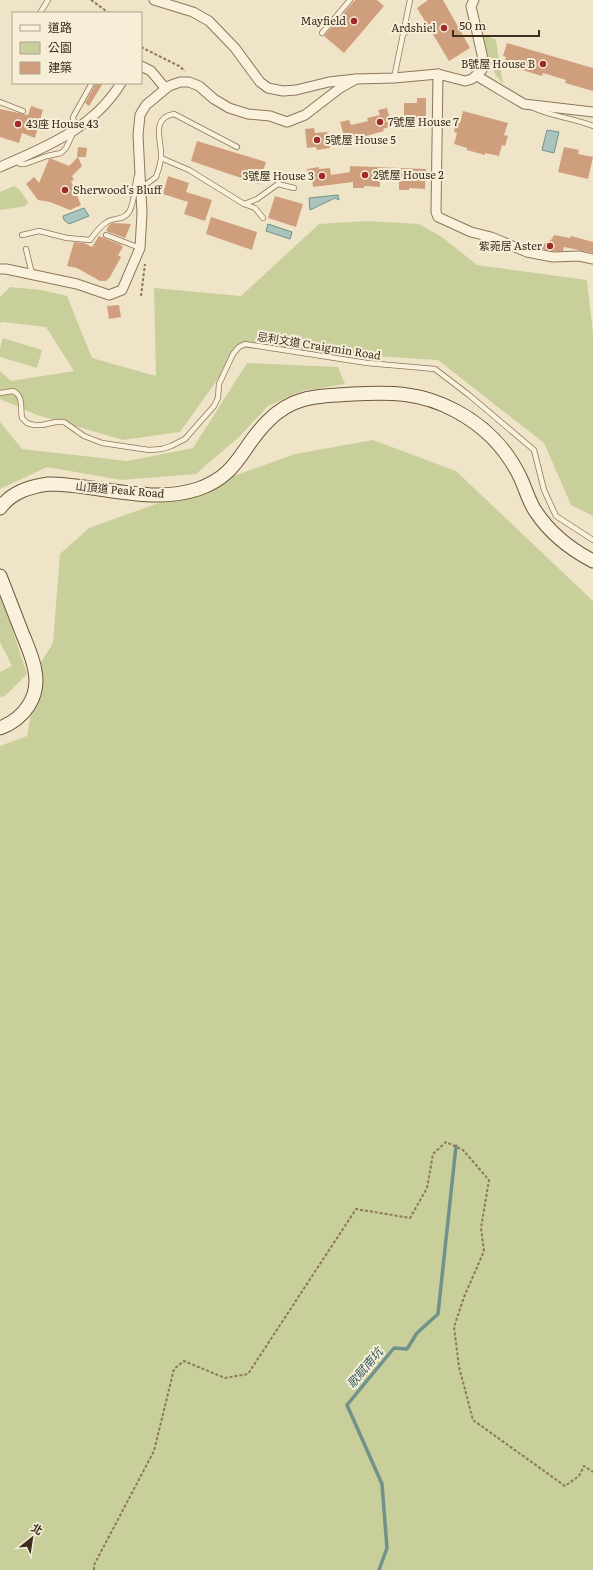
<svg xmlns="http://www.w3.org/2000/svg" width="593" height="1570" font-family="Literata,'Noto Sans TC',serif">
<style>
.green{fill:#c9cf9b}
.water{fill:#a9c4bc;stroke:#6f938a}
.lines{fill:none;stroke-linecap:round;stroke-linejoin:round}
.stream{stroke:#6f938a;stroke-width:3.5}
.building{fill:#cf9f7d}
.service-casing{stroke:#8d765c;stroke-width:6}
.minor-casing{stroke:#8d765c;stroke-width:11}
.secondary-casing{stroke:#6f573f;stroke-width:15}
.path{stroke:#8d765c;stroke-width:2;stroke-dasharray:3 2;stroke-linecap:butt}
.service{stroke:#faf1dc;stroke-width:4.5}
.minor{stroke:#faf1dc;stroke-width:9}
.secondary{stroke:#faf1dc;stroke-width:13}
.poi-dot{fill:#9e2a2b;stroke:#f7eed8;stroke-width:1.5}
.labels{text-anchor:middle;stroke-width:4;stroke-linejoin:round;paint-order:stroke}
.poi-label{font-size:11px;fill:#3d2e20;stroke:#f7eed8;text-anchor:end}
.street-label{font-size:11px;fill:#3d2e20;stroke:#f7eed8}
.water-label{font-size:12px;font-style:italic;fill:#2f5d5a;stroke:#f7eed8}
</style>
<rect width="100%" height="100%" fill="#f0e4c8"/>
<g class="green">
<polygon points="482,35 490,37 496,40 503,84 495,74 492,65 489,65"/>
<polygon points="14,186 19,189 28,202 26,206 0,210 0,192"/>
<polygon points="366,221 419,224 442,237 477,265 587,280 593,333 593,516 571,505 544,443 438,360 240,348 180,432 123,440 37,415 0,399 0,371 11,381 74,371 46,327 3,322 0,323 0,297 10,287 42,290 67,296 92,358 156,376 154,288 241,296 319,224"/>
<polygon points="3,338 42,350 37,368 0,357 0,348"/>
<polygon points="247,363 338,367 345,384 302,391 268,406 239,437 196,474 121,480 47,467 0,489 0,422 22,449 127,461 193,448"/>
<polygon points="373,440 456,471 593,601 593,1570 0,1570 0,746 27,736 40,664 53,643 60,554 89,528 295,454"/>
<polygon points="0,593 27,674 5,696 0,697 0,672 12,666 0,642"/>
</g>
<g class="water">
<polygon points="547,130 559,132 554,153 542,150"/>
<polygon points="338,195 339,200 335,198 310,210 309,198"/>
<polygon points="84,208 89,216 69,224 64,220 63,216"/>
<polygon points="268,224 292,232 290,239 266,231"/>
</g>
<g class="lines">
<polyline class="stream" points="379,1570 387,1548 382,1484 347,1405 394,1348 407,1349 417,1333 438,1314 456,1146"/>
</g>
<g class="building">
<polygon points="355,0 377,0 384,6 344,53 324,36"/>
<polygon points="428,0 443,0 470,48 449,61 417,8"/>
<polygon points="507,43 593,68 593,91 565,83 566,80 543,73 542,76 512,67 513,65 505,62 506,57 503,56"/>
<polygon points="96,83 103,83 89,106 85,103"/>
<polygon points="417,98 426,98 426,117 417,117 416,119 404,119 404,103 417,103"/>
<polygon points="31,106 43,110 35,138 22,133 19,143 0,137 0,109 28,115"/>
<polygon points="387,108 392,126 383,129 384,131 366,136 367,138 355,141 354,138 345,140 340,122 349,120 351,125 368,121 367,118 380,115 378,110"/>
<polygon points="463,111 508,123 504,135 508,136 505,146 502,145 499,156 485,153 485,155 467,150 467,148 454,144 457,133 454,132 456,122 460,123"/>
<polygon points="314,128 315,133 327,132 330,148 317,150 316,147 307,148 305,129"/>
<polygon points="197,141 266,162 259,184 191,161"/>
<polygon points="78,147 87,148 86,157 77,157"/>
<polygon points="564,147 579,150 578,154 593,157 588,179 558,172"/>
<polygon points="78,157 82,166 72,176 74,180 71,181 81,205 70,210 50,202 38,200 26,184 34,177 39,183 49,159 52,159 69,166"/>
<polygon points="350,166 426,169 425,189 409,188 409,190 399,190 399,181 380,180 380,187 364,186 364,188 353,188 353,182 313,187 312,178 308,178 307,169 319,167 319,169 330,168 331,175 350,172"/>
<polygon points="168,176 189,183 186,192 212,200 205,221 184,214 188,202 163,194"/>
<polygon points="275,196 303,204 296,227 268,218"/>
<polygon points="211,217 257,232 252,250 206,234"/>
<polygon points="113,223 131,224 125,238 106,231 109,225"/>
<polygon points="554,235 570,238 571,236 593,242 593,253 564,247 563,251 553,251 538,248 552,239"/>
<polygon points="99,236 122,245 121,246 123,247 118,255 121,257 110,277 106,281 100,281 77,268 67,266 74,242 84,243 92,247"/>
<polygon points="119,305 121,317 109,319 107,306"/>
</g>
<g class="lines">
<g class="service-casing">
<g id="service">
<polyline points="40,13 48,0"/>
<polyline points="322,33 350,0"/>
<polyline points="403,34 417,26"/>
<polyline points="394,78 410,0"/>
<polyline points="0,102 23,111"/>
<path d="M534,108C553,117 574,118 593,126"/>
<polyline points="161,158 189,170 244,204 255,208 263,218"/>
<polyline points="16,160 20,164 25,164 47,156 61,153 66,148 75,129 73,117 92,83"/>
<path d="M141,188L156,177C158,172 160,165 161,159C163,144 149,118 174,114L237,147"/>
<polyline points="244,204 257,199 278,184 294,188"/>
<path d="M22,235L39,231L67,238L90,240C95,233 100,226 107,222C114,217 123,221 129,212C135,202 134,188 137,176"/>
<polyline points="106,235 140,248"/>
<polyline points="26,249 32,274"/>
<path d="M0,393L13,391C24,396 20,408 22,418L27,423L34,425H42L56,422H64L84,436L102,443L149,450L162,449L171,446L185,439L214,406L218,398L219,384L233,354L239,347L245,344L367,363L435,369L469,395L534,450L544,490L556,516L593,540"/>
</g>
</g>
<g class="minor-casing">
<g id="minor">
<polyline points="154,0 193,12 209,21 235,48 260,82 268,88 283,91 296,90 329,82 356,79 394,78 438,74 465,81 472,79 482,70 483,59 471,6 474,0"/>
<polyline points="141,66 151,71 165,88"/>
<polyline points="438,74 436,212 438,217 471,232 491,237 527,252 553,257 579,256 593,259"/>
<polyline points="477,76 524,104 593,112"/>
<path d="M0,167C46,147 94,128 121,83"/>
<polyline points="0,269 6,269 77,284 109,295 122,290 140,248 142,213 138,135 140,115 146,105 169,86 180,82 189,82 199,86 214,99 229,108 248,114 270,116 287,122 305,115 340,88 356,79"/>
</g>
</g>
<g class="secondary-casing">
<g id="secondary">
<path d="M0,508C12,492 29,487 48,484C98,484 150,505 198,489C239,475 241,447 268,421C293,395 319,396 353,394C391,392 421,392 456,411C484,426 507,449 521,479C526,490 529,502 536,512C550,533 570,549 593,561"/>
<path d="M0,576C7,594 14,612 21,630C26,643 33,657 35,671C40,697 24,719 0,728"/>
</g>
</g>
<g class="path">
<polyline points="91,0 109,13"/>
<polyline points="141,47 179,66 185,71"/>
<polyline points="141,296 145,264"/>
<polyline points="94,1570 94,1565 154,1451 174,1369 184,1361 225,1378 248,1374 356,1209 410,1218 427,1188 433,1154 446,1142 463,1150 489,1180 481,1228 484,1251 464,1297 454,1327 459,1367 473,1420 565,1486 579,1476 584,1466 593,1472"/>
</g>
<use href="#service" class="service"/>
<use href="#minor" class="minor"/>
<use href="#secondary" class="secondary"/>
</g>
<g class="poi-dot">
<circle cx="354" cy="21" r="4"/>
<circle cx="444" cy="28" r="4"/>
<circle cx="543" cy="64" r="4"/>
<circle cx="380" cy="122" r="4"/>
<circle cx="18" cy="124" r="4"/>
<circle cx="317" cy="140" r="4"/>
<circle cx="365" cy="175" r="4"/>
<circle cx="322" cy="176" r="4"/>
<circle cx="65" cy="190" r="4"/>
<circle cx="550" cy="246" r="4"/>
</g>
<g class="labels">
<g class="poi-label">
<text x="346" y="25">Mayfield</text>
<text x="436" y="32">Ardshiel</text>
<text x="535" y="68">B號屋 House B</text>
<text x="388" y="126" text-anchor="start">7號屋 House 7</text>
<text x="26" y="128" text-anchor="start">43座 House 43</text>
<text x="325" y="144" text-anchor="start">5號屋 House 5</text>
<text x="373" y="179" text-anchor="start">2號屋 House 2</text>
<text x="314" y="180">3號屋 House 3</text>
<text x="73" y="194" text-anchor="start">Sherwood's Bluff</text>
<text x="542" y="250">紫菀居 Aster</text>
</g>
<g class="street-label">
<text transform="translate(319 346) rotate(9)" y="4">忌利文道 Craigmin Road</text>
<text transform="translate(120 490) rotate(5)" y="4">山頂道 Peak Road</text>
</g>
<g class="water-label">
<text transform="translate(365 1368) rotate(-50)" y="4">歌賦南坑</text>
</g>
</g>
<rect x="12" y="12" width="130" height="72" fill="#f7eed8" stroke="#ada18e"/>
<rect x="20" y="25" width="20" height="6" fill="#faf1dc" stroke="#ada18e"/>
<text x="48" y="32" font-size="12" fill="#3d2e20">道路</text>
<rect x="20" y="42" width="20" height="12" fill="#c9cf9b" stroke="#ada18e"/>
<text x="48" y="52" font-size="12" fill="#3d2e20">公園</text>
<rect x="20" y="62" width="20" height="12" fill="#cf9f7d" stroke="#ada18e"/>
<text x="48" y="72" font-size="12" fill="#3d2e20">建築</text>
<g transform="translate(32 1538) rotate(30)" stroke="#f7eed8" stroke-width="3" paint-order="stroke">
<path d="M0-3L7 15L0 10L-7 15Z" fill="#3d2e20"/>
<text y="-6" font-size="11" font-weight="bold" text-anchor="middle" fill="#3d2e20">北</text>
</g>
<path d="M453 30v6h86v-6" fill="none" stroke="#3d2e20" stroke-width="2"/>
<text x="459" y="30" font-size="12" fill="#3d2e20" stroke="#f7eed8" stroke-width="3" paint-order="stroke">50 m</text>
</svg>
